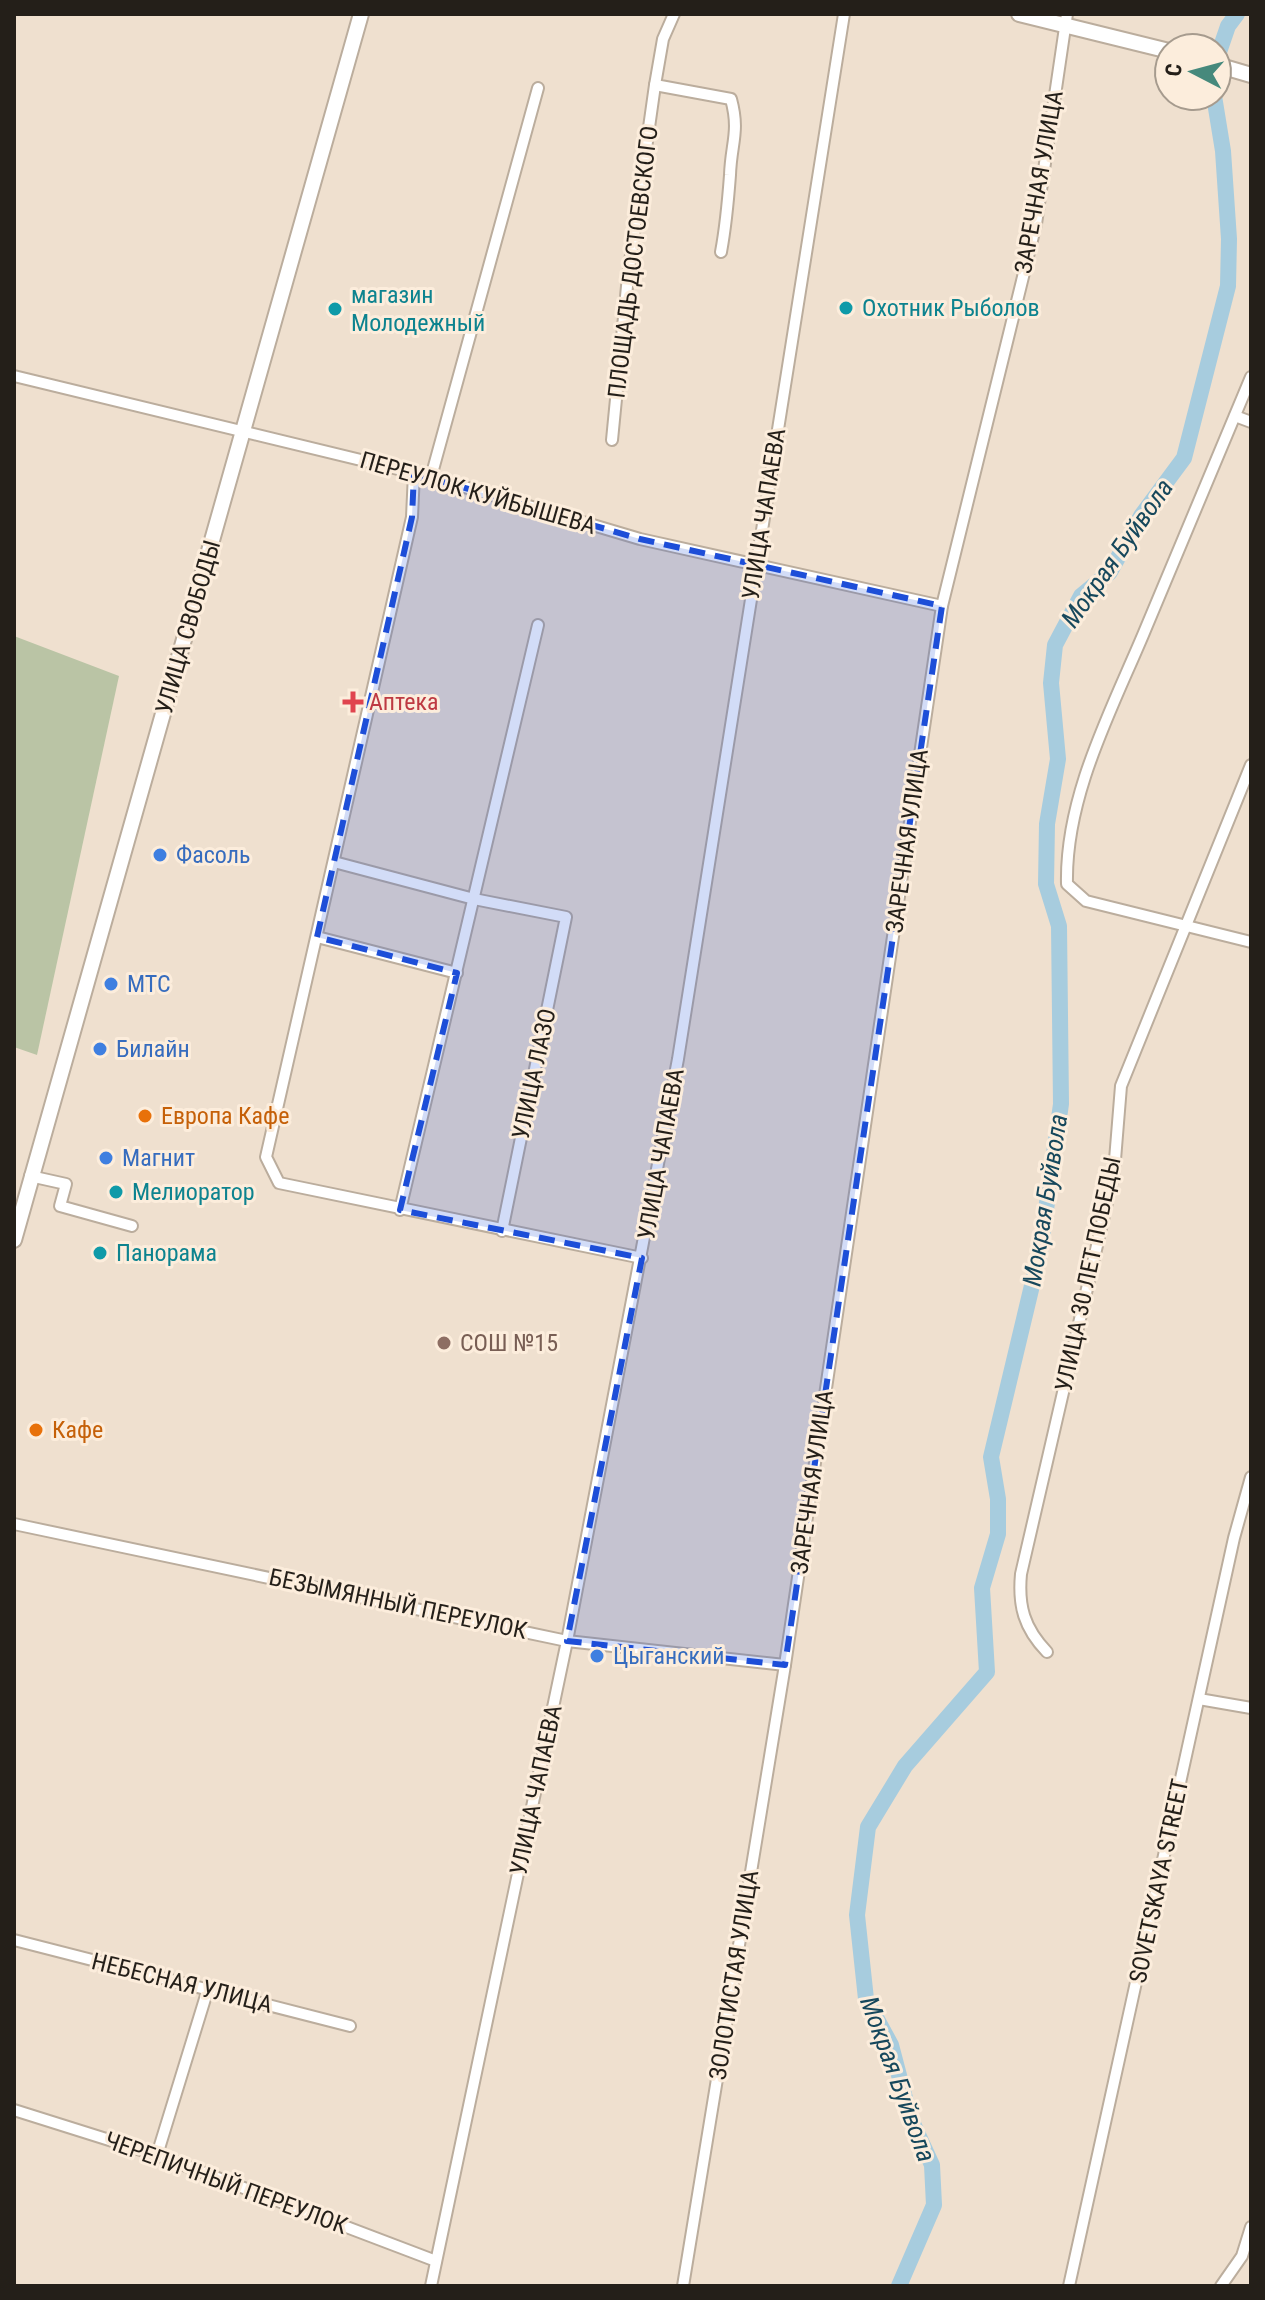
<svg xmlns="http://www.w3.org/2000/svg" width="1265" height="2300" font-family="'Roboto Condensed',sans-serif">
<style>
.green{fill:#bac4a5}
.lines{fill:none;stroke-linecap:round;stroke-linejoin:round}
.river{stroke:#a7ccde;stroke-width:16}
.minor-casing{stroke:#bbad9d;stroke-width:14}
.secondary-casing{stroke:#bbad9d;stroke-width:18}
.minor{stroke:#fff;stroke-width:10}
.secondary{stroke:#fff;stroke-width:14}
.marked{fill:#1d4ed8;fill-opacity:0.2;stroke:#1d4ed8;stroke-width:6;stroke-dasharray:16 10;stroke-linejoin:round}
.culture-dot{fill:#0f9aa8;stroke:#fceddc;stroke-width:3}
.health-dot{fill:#e0444e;stroke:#fceddc;stroke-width:3}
.shop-dot{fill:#3f7fe0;stroke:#fceddc;stroke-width:3}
.food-dot{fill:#e8710a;stroke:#fceddc;stroke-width:3}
.education-dot{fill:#8d6e63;stroke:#fceddc;stroke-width:3}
.labels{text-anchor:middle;stroke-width:6;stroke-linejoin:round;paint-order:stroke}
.street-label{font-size:24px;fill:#241f19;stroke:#fceddc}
.culture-label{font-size:24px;fill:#0d838f;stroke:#fceddc;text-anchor:start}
.health-label{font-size:24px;fill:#be3a42;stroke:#fceddc;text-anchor:start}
.shop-label{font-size:24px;fill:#366cbe;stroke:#fceddc;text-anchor:start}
.food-label{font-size:24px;fill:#c56008;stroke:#fceddc;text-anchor:start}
.education-label{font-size:24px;fill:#785e54;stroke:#fceddc;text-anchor:start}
.water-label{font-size:26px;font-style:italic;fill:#17485c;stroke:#fceddc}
</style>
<rect width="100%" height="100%" fill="#efe0cf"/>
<polygon class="green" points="14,636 119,676 37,1055 14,1047"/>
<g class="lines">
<g class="river">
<polyline points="1217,58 1228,26 1237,14"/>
<polyline points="899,2286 934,2205 932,2165 910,2117 891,2045 866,1999 857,1915 868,1827 905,1766 987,1672 982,1588 998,1534 998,1499 991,1457 1040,1252 1061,1104 1059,926 1046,884 1047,824 1058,759 1051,683 1055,645 1081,596 1110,572 1141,516 1184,458 1228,286 1229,239 1223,151 1214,96"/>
</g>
<g class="minor-casing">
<g id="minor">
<path d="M674,14L663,39L655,85L731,99C740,132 731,143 730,175C728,202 726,225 721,252"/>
<polyline points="14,376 431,477 640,539 942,606"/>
<path d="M1251,377C1215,463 1179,549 1143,635C1110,713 1065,798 1067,884L1086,901L1251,942"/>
<polyline points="1235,416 1251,422"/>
<polyline points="612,440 628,276 655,85"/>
<polyline points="414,473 412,517 266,1157 279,1183 642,1258"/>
<polyline points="431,477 538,88"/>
<polyline points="334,862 474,899 566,917 502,1231"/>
<polyline points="317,937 457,973"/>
<polyline points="30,1176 66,1184 60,1206 132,1226"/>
<polyline points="400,1210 538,625"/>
<polyline points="14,1524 567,1641 785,1665"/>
<path d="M1047,1652C1024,1628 1018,1606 1021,1574L1114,1172L1121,1086L1251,765"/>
<polyline points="1199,1699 1251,1708"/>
<polyline points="14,1940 350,2026"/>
<polyline points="14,2110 157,2155 436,2261"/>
<polyline points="157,2155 208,1989"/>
<polyline points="431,2286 567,1641 678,1059 844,14"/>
<polyline points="683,2286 785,1665 942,606 1036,224 1067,14"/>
<polyline points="1069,2286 1234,1538 1251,1477"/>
<polyline points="1221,2286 1242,2256 1251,2227"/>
</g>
</g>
<g class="secondary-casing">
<g id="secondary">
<polyline points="1019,14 1169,51"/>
<polyline points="1217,65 1251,75"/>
<polyline points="14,1240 361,14"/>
</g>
</g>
<use href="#minor" class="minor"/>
<use href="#secondary" class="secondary"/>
</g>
<path class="marked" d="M414,473L640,539L942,606L785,1665L567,1641L642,1258L400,1210L457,973L317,937L412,517Z"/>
<g class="culture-dot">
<circle cx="846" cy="308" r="8"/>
<circle cx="335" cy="309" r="8"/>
<circle cx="116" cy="1192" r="8"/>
<circle cx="100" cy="1253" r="8"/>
</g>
<path class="health-dot" d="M349 690h8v8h8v8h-8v8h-8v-8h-8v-8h8z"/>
<g class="shop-dot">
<circle cx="160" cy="855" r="8"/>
<circle cx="111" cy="984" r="8"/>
<circle cx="100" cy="1049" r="8"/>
<circle cx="106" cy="1158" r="8"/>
<circle cx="597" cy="1656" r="8"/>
</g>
<g class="food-dot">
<circle cx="145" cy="1116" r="8"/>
<circle cx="36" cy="1430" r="8"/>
</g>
<circle class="education-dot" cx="444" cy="1343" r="8"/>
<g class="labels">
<g class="street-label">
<text transform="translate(1039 182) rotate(-80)" y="8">ЗАРЕЧНАЯ УЛИЦА</text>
<text transform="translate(633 262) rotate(-83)" y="8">ПЛОЩАДЬ ДОСТОЕВСКОГО</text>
<text transform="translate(478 493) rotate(16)" y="8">ПЕРЕУЛОК КУЙБЫШЕВА</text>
<text transform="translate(764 514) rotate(-81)" y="8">УЛИЦА ЧАПАЕВА</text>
<text transform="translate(188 627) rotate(-74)" y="8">УЛИЦА СВОБОДЫ</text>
<text transform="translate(907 841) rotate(-82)" y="8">ЗАРЕЧНАЯ УЛИЦА</text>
<text transform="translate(534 1074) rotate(-78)" y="8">УЛИЦА ЛАЗО</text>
<text transform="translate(661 1154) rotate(-80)" y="8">УЛИЦА ЧАПАЕВА</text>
<text transform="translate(1088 1274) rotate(-78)" y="8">УЛИЦА 30 ЛЕТ ПОБЕДЫ</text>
<text transform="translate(812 1482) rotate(-82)" y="8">ЗАРЕЧНАЯ УЛИЦА</text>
<text transform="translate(398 1604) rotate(12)" y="8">БЕЗЫМЯННЫЙ ПЕРЕУЛОК</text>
<text transform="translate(536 1790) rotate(-78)" y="8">УЛИЦА ЧАПАЕВА</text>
<text transform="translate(1159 1881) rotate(-78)" y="8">SOVETSKAYA STREET</text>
<text transform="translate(734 1975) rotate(-81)" y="8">ЗОЛОТИСТАЯ УЛИЦА</text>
<text transform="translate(182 1983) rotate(14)" y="8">НЕБЕСНАЯ УЛИЦА</text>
<text transform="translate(226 2183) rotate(20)" y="8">ЧЕРЕПИЧНЫЙ ПЕРЕУЛОК</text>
</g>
<g class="culture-label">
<text x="351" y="303">магазин<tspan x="351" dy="28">Молодежный</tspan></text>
<text x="862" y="316">Охотник Рыболов</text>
<text x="132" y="1200">Мелиоратор</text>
<text x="116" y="1261">Панорама</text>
</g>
<g class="health-label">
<text x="369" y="710">Аптека</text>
</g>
<g class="shop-label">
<text x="176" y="863">Фасоль</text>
<text x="127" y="992">МТС</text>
<text x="116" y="1057">Билайн</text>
<text x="122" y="1166">Магнит</text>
<text x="613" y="1664">Цыганский</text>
</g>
<g class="food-label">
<text x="161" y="1124">Европа Кафе</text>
<text x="52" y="1438">Кафе</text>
</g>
<g class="education-label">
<text x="460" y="1351">СОШ №15</text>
</g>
<g class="water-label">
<text transform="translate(1117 553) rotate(-55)" y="9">Мокрая Буйвола</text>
<text transform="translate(1045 1200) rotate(-81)" y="9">Мокрая Буйвола</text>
<text transform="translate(898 2079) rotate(70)" y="9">Мокрая Буйвола</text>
</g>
</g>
<rect width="1265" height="2300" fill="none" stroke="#241f19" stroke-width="32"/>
<g transform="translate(1193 72) rotate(276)"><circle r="38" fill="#fceddc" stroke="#a69b8e" stroke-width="2"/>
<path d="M0-6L14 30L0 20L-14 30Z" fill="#46897c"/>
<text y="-12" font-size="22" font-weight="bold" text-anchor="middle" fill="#241f19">С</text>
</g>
</svg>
